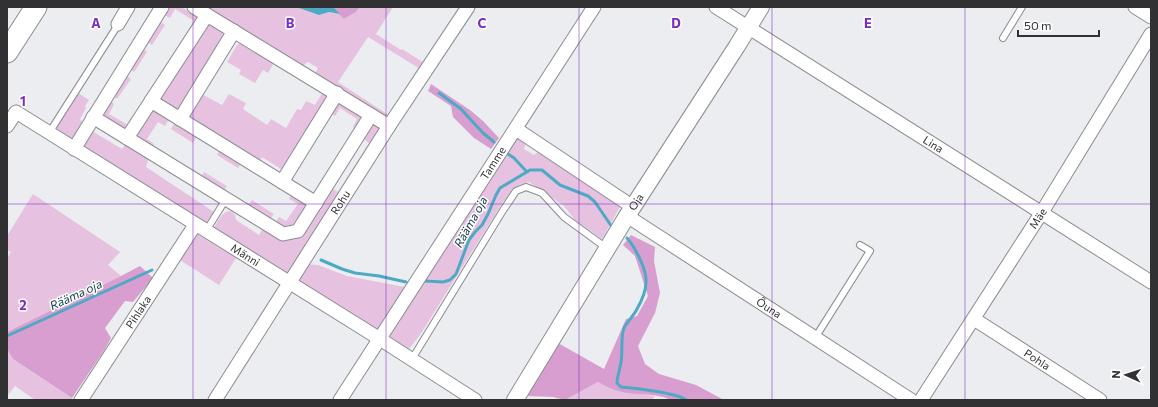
<svg xmlns="http://www.w3.org/2000/svg" width="1158" height="407" font-family="Commissioner,sans-serif">
<style>
.green{fill:#e7c2e0}
.forest{fill:#d89ecf}
.water{fill:#4da9c4}
.lines{fill:none;stroke-linecap:round;stroke-linejoin:round}
.stream{stroke:#4da9c4;stroke-width:3}
.service-casing{stroke:#8b8c90;stroke-width:8}
.minor-casing{stroke:#8b8c90;stroke-width:15}
.tertiary-casing{stroke:#8b8c90;stroke-width:18}
.trunk-casing{stroke:#8b8c90;stroke-width:23}
.service{stroke:#fff;stroke-width:6}
.minor{stroke:#fff;stroke-width:13}
.tertiary{stroke:#fff;stroke-width:16}
.trunk{stroke:#fff;stroke-width:21}
.grid{fill:none;stroke:#7b2cbf;stroke-width:1;stroke-opacity:0.55}
.labels{text-anchor:middle;stroke-width:3;stroke-linejoin:round;paint-order:stroke}
.street-label{font-size:11px;fill:#313133;stroke:#fff}
.water-label{font-size:12px;font-style:italic;fill:#103b47;stroke:#fff}
.grid-label{font-size:13px;text-anchor:middle;font-weight:bold;fill:#7b2cbf;stroke:#fff;stroke-width:3;stroke-linejoin:round;paint-order:stroke}
</style>
<rect width="100%" height="100%" fill="#ecedf1"/>
<g class="green">
<polygon points="169,7 181,7 198,16 199,20 127,132 104,116 104,112 111,101 114,104 109,114 128,125 194,21 175,9 170,18 164,15"/>
<polygon points="199,7 296,7 319,15 329,12 340,14 344,19 356,12 360,7 393,7 376,34 401,50 402,49 426,64 421,71 415,73 418,69 417,67 368,37 338,82 387,114 388,120 315,74 318,68 308,62 304,65 299,66"/>
<polygon points="161,22 165,25 152,45 148,42"/>
<polygon points="207,24 211,24 222,30 223,37 181,107 177,111 160,103 159,95"/>
<polygon points="242,42 275,61 268,73 263,70 255,83 239,74 241,70 227,62 237,45"/>
<polygon points="144,49 147,52 134,72 131,70"/>
<polygon points="127,76 131,79 117,99 114,96"/>
<polygon points="198,92 222,105 229,94 246,103 243,109 267,125 271,119 286,128 297,109 301,110 306,101 315,105 321,95 324,93 331,96 278,176 281,169 262,157 258,164 188,121 186,112"/>
<polygon points="78,93 89,100 85,106 86,108 80,119 83,123 71,139 56,130 58,125"/>
<polygon points="338,101 362,115 364,119 358,131 353,127 357,119 340,108 335,116 331,113"/>
<polygon points="150,108 171,116 165,126 158,122 147,139 154,144 151,149 133,137"/>
<polygon points="176,120 198,134 193,143 171,129"/>
<path d="M374,124L377,125L380,129L290,271L286,273L214,228C218,221 222,211 231,211L235,215L236,220L259,235L262,230L269,231L287,238L330,190L333,189L338,192L369,143L365,140L364,138L368,125Z"/>
<polygon points="92,131 122,149 127,141 149,157 146,167 214,212 205,224 85,150 84,145"/>
<polygon points="515,135 526,142 524,149 534,155 539,151 615,199 620,207 602,239 575,220 564,206 529,182 519,185 503,202 420,335 408,350 390,340 388,334"/>
<polygon points="220,149 242,162 238,168 217,155"/>
<polygon points="204,172 227,186 223,193 200,179"/>
<polygon points="293,192 309,202 293,230 273,226 279,217 286,221 298,204 289,199"/>
<polygon points="33,194 120,252 108,265 121,276 7,332 7,258 11,252 7,250 7,236"/>
<polygon points="252,200 274,214 268,222 246,209"/>
<polygon points="197,234 236,258 219,285 180,260"/>
<polygon points="307,264 318,265 347,276 405,287 383,322 376,330 301,284 299,279"/>
<polygon points="7,349 13,359 72,398 71,400 35,400 15,386 7,396"/>
<polygon points="598,382 618,391 655,396 652,400 565,400"/>
</g>
<g class="forest">
<polygon points="332,7 360,7 356,12 344,19"/>
<polygon points="431,84 470,110 483,121 499,138 491,149 474,138 453,117 451,106 428,91"/>
<path d="M631,235L655,247L654,261L660,293L655,313L638,346L645,364L659,374L696,385L724,400H671C655,392 635,396 618,391C611,389 604,385 598,382L565,400L553,397L527,396L558,343L604,369L626,319L637,316L648,296L635,256L623,245Z"/>
<polygon points="140,266 153,278 133,302 125,301 105,328 111,338 105,349 72,398 13,359 7,349 7,332 121,276"/>
</g>
<polygon class="water" points="296,7 333,7 340,14 329,12 319,15"/>
<g class="lines">
<g class="stream">
<polyline points="439,93 461,109 483,133 494,142"/>
<polyline points="508,154 514,158 527,172"/>
<path d="M627,238C635,247 647,270 646,282C646,290 641,302 637,309C634,315 629,320 625,326C620,333 623,353 621,362C620,370 617,376 617,383L621,387C632,388 679,393 686,400"/>
<polyline points="321,260 342,269 355,273 379,276 406,282"/>
<polyline points="425,281 443,282 450,280 456,274 469,240 475,232 482,225 488,214 496,195 500,188 530,170 542,170 560,185 588,196 595,202 612,227"/>
<polyline points="7,336 152,270"/>
</g>
<g class="service-casing">
<g id="service">
<polyline points="1003,38 1022,7"/>
<polyline points="49,133 116,28"/>
<polyline points="206,231 226,199"/>
<polyline points="815,338 870,251 860,245"/>
<polyline points="412,359 502,212 516,191 526,187 542,193 564,217 601,244 607,247"/>
</g>
</g>
<g class="minor-casing">
<g id="minor">
<polyline points="194,7 389,126"/>
<path id="s1" d="M716,7L1151,282"/>
<polyline points="1135,7 1151,17"/>
<polyline points="118,24 128,7"/>
<polyline points="151,101 316,203"/>
<polyline points="93,117 283,234 298,231 371,115"/>
<polyline points="180,119 234,31"/>
<path id="s2" d="M7,126L16,112L380,339L475,400"/>
<polyline points="516,129 633,207"/>
<polyline points="127,138 207,15"/>
<polyline points="74,149 162,7"/>
<polyline points="282,182 337,93"/>
<path id="s3" d="M627,216L911,400"/>
<path id="s4" d="M974,319L1100,400"/>
<path id="s5" d="M81,400L195,225"/>
<path id="s6" d="M215,400L389,126L468,7"/>
<path id="s7" d="M340,400L594,7"/>
<path id="s8" d="M921,400L1042,212L1151,34"/>
</g>
</g>
<g class="tertiary-casing">
<g id="tertiary">
<path id="s9" d="M515,400L627,216L737,46L761,7"/>
</g>
</g>
<g class="trunk-casing">
<polyline id="trunk" points="7,52 36,7"/>
</g>
<use href="#service" class="service"/>
<use href="#minor" class="minor"/>
<use href="#tertiary" class="tertiary"/>
<use href="#trunk" class="trunk"/>
</g>
<path class="grid" d="M193,7V400M386,7V400M579,7V400M772,7V400M965,7V400M7,204H1151"/>
<g class="labels">
<g class="street-label">
<text dy="4" stroke="none"><textPath href="#s1" startOffset="257">Lina</textPath></text>
<text dy="4" stroke="none"><textPath href="#s7" startOffset="282">Tamme</textPath></text>
<text dy="4" stroke="none"><textPath href="#s9" startOffset="232">Oja</textPath></text>
<text dy="4" stroke="none"><textPath href="#s6" startOffset="234">Rohu</textPath></text>
<text dy="4" stroke="none"><textPath href="#s8" startOffset="216">Mäe</textPath></text>
<text dy="4" stroke="none"><textPath href="#s2" startOffset="287">Männi</textPath></text>
<text dy="4" stroke="none"><textPath href="#s3" startOffset="169">Õuna</textPath></text>
<text dy="4" stroke="none"><textPath href="#s5" startOffset="105">Pihlaka</textPath></text>
<text dy="4" stroke="none"><textPath href="#s4" startOffset="75">Pohla</textPath></text>
</g>
<g class="water-label">
<text transform="translate(471 222) rotate(-61)" y="4">Rääma oja</text>
<text transform="translate(76 295) rotate(-25)" y="4">Rääma oja</text>
</g>
</g>
<g class="grid-label">
<text x="96" y="28">A</text>
<text x="290" y="28">B</text>
<text x="482" y="28">C</text>
<text x="676" y="28">D</text>
<text x="868" y="28">E</text>
<text x="23" y="106">1</text>
<text x="23" y="310">2</text>
</g>
<rect width="1158" height="407" fill="none" stroke="#313133" stroke-width="16"/>
<g transform="translate(1126 375) rotate(273)" stroke="#ffffff" stroke-width="3" paint-order="stroke">
<path d="M0-3L7 15L0 10L-7 15Z" fill="#313133"/>
<text y="-6" font-size="11" font-weight="bold" text-anchor="middle" fill="#313133">N</text>
</g>
<path d="M1018 30v6h81v-6" fill="none" stroke="#313133" stroke-width="2"/>
<text x="1024" y="30" font-size="12" fill="#313133" stroke="#ffffff" stroke-width="3" paint-order="stroke">50 m</text>
</svg>
